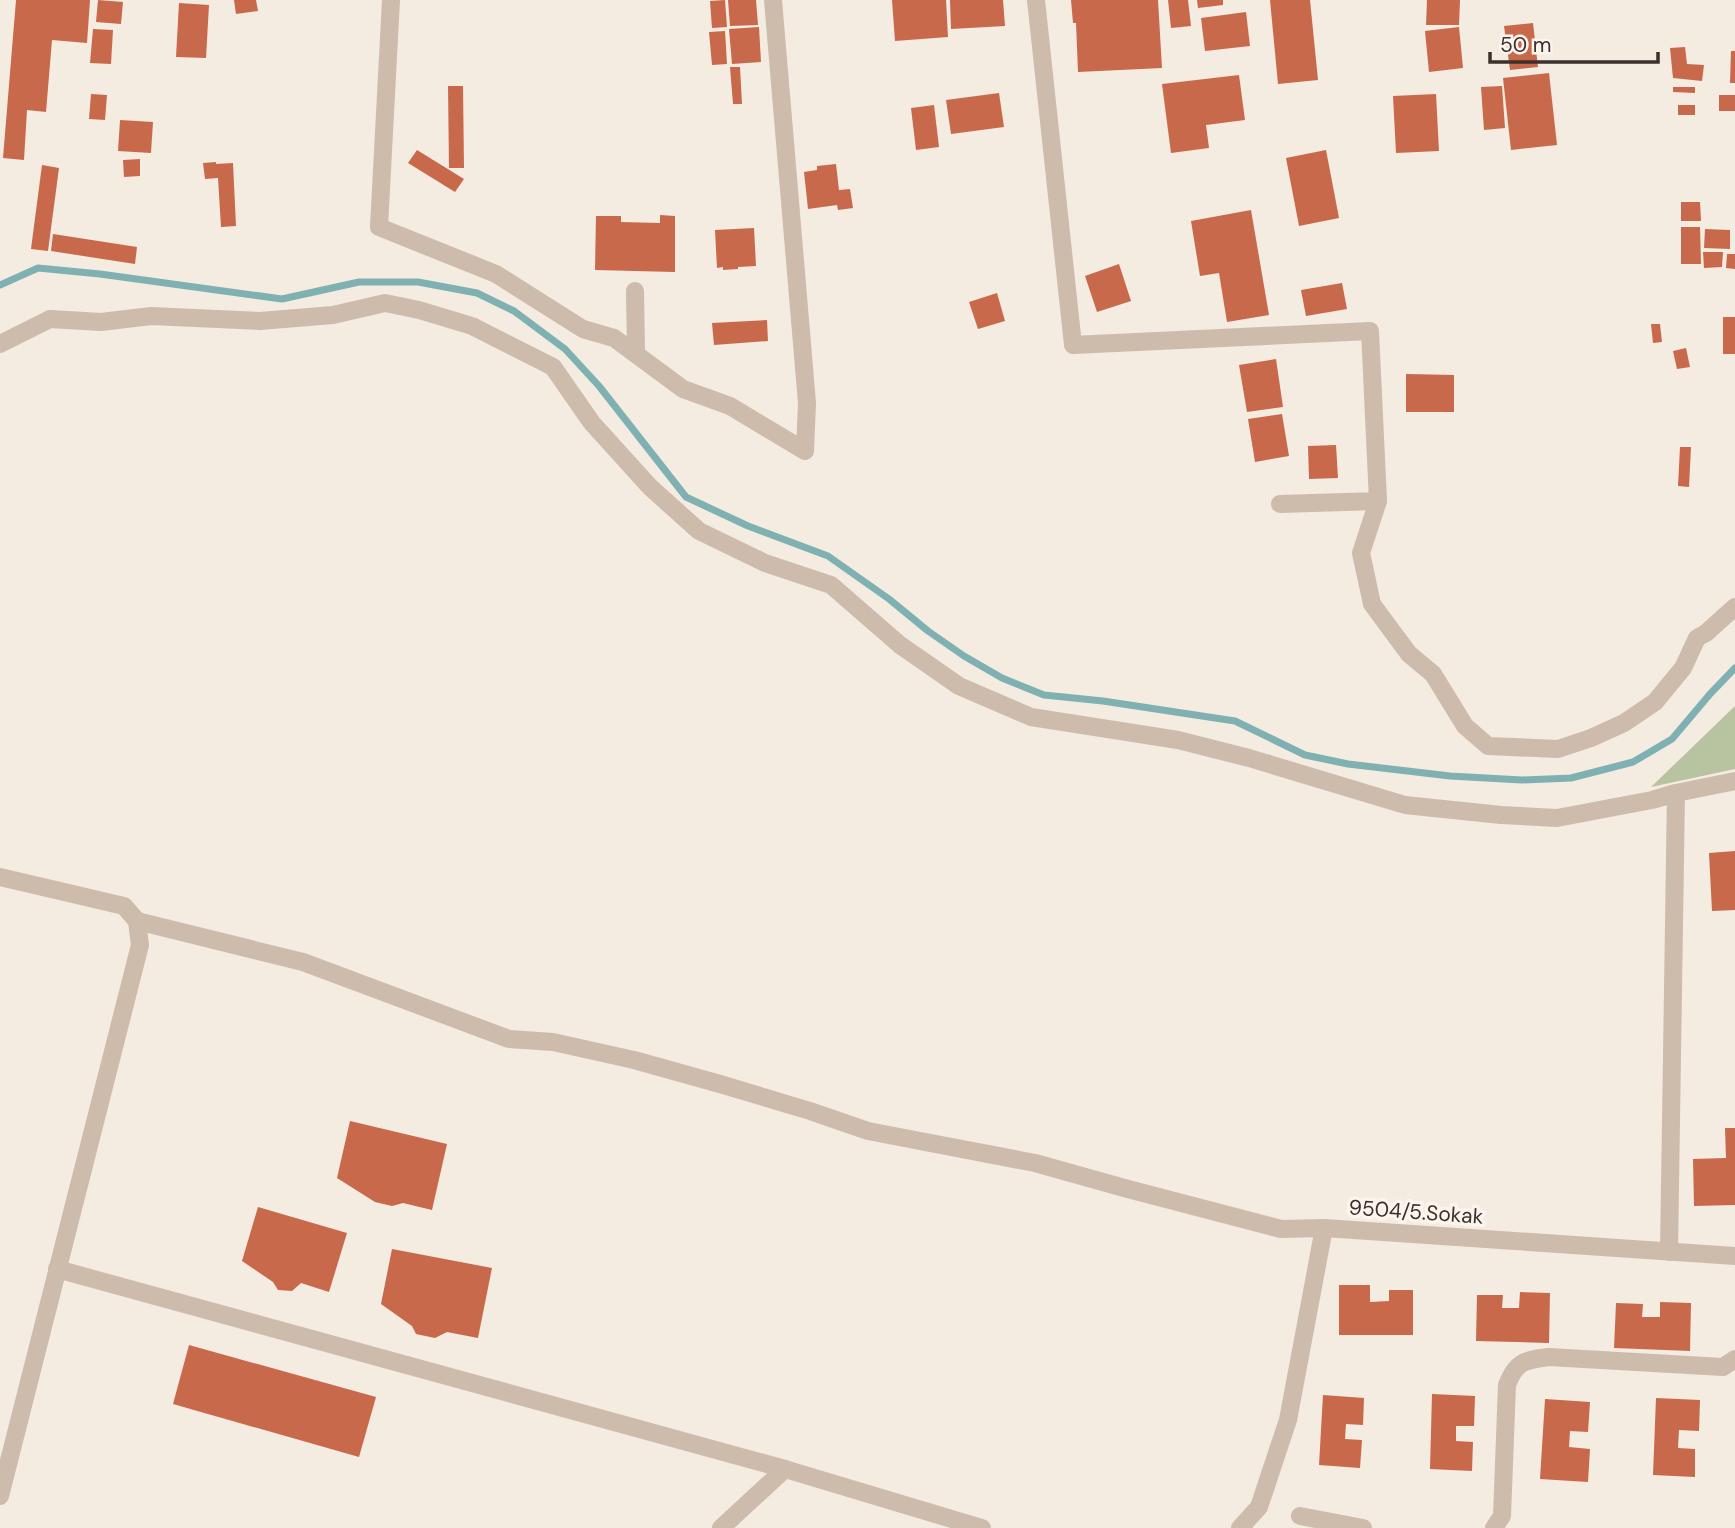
<svg xmlns="http://www.w3.org/2000/svg" width="1735" height="1528" font-family="'DM Sans',sans-serif">
<style>
.green{fill:#b8c4a0}
.lines{fill:none;stroke-linecap:round;stroke-linejoin:round}
.stream{stroke:#7fb0b2;stroke-width:7}
.building{fill:#c8694b}
.minor{stroke:#cdbbac;stroke-width:18}
.labels{text-anchor:middle;stroke-width:7;stroke-linejoin:round;paint-order:stroke}
.street-label{font-size:21px;fill:#3b302b;stroke:#fbf5ee}
</style>
<rect width="100%" height="100%" fill="#f4ebe1"/>
<polygon class="green" points="1735,706 1735,769 1651,787"/>
<g class="lines">
<polyline class="stream" points="0,285 38,268 100,274 282,299 359,282 418,282 477,293 514,311 565,349 599,386 686,497 748,526 828,556 889,599 928,631 964,656 1002,678 1044,695 1103,701 1235,721 1305,755 1348,764 1450,776 1522,780 1571,778 1633,762 1672,739 1710,694 1735,668"/>
</g>
<g class="building">
<polygon points="16,0 90,0 87,43 52,40 46,112 27,110 24,160 3,158"/>
<polygon points="98,0 123,2 121,24 96,22"/>
<polygon points="234,0 256,0 258,11 236,14"/>
<polygon points="725,0 727,27 712,28 710,1"/>
<polygon points="728,0 756,0 758,25 730,26"/>
<polygon points="892,0 946,0 948,37 895,41"/>
<polygon points="950,0 1003,0 1005,26 951,29"/>
<polygon points="1071,0 1158,0 1162,68 1078,72 1076,23 1073,23"/>
<polygon points="1168,0 1188,0 1191,26 1171,28"/>
<polygon points="1197,0 1223,0 1223,5 1198,8"/>
<polygon points="1270,0 1310,0 1318,80 1278,84"/>
<polygon points="1427,0 1460,0 1459,25 1426,25"/>
<polygon points="179,3 209,5 206,58 176,57"/>
<polygon points="1246,12 1250,46 1205,51 1201,18"/>
<polygon points="1533,23 1538,67 1510,70 1504,26"/>
<polygon points="759,27 761,62 732,64 729,29"/>
<polygon points="1459,27 1463,68 1429,72 1425,31"/>
<polygon points="93,29 113,30 111,64 90,63"/>
<polygon points="725,31 727,64 712,65 709,32"/>
<polygon points="1685,47 1687,64 1704,65 1702,81 1673,78 1670,48"/>
<polygon points="1731,51 1735,51 1735,83 1730,83"/>
<polygon points="730,67 740,67 742,104 733,104"/>
<polygon points="1549,73 1557,145 1511,150 1503,78"/>
<polygon points="1239,75 1245,120 1206,125 1209,148 1171,153 1162,84"/>
<polygon points="448,86 463,86 464,168 449,168"/>
<polygon points="1502,86 1505,128 1484,130 1481,87"/>
<polygon points="1673,87 1695,87 1695,93 1673,92"/>
<polygon points="999,93 1004,127 951,134 946,100"/>
<polygon points="91,94 107,95 105,120 89,119"/>
<polygon points="1436,94 1439,151 1396,153 1393,96"/>
<rect x="1719" y="95" width="16" height="16"/>
<polygon points="934,105 939,147 916,150 911,108"/>
<rect x="1678" y="105" width="17" height="10"/>
<polygon points="120,120 153,122 151,153 118,151"/>
<polygon points="417,150 464,179 455,192 408,163"/>
<polygon points="1326,150 1339,218 1299,226 1286,158"/>
<polygon points="140,159 140,176 124,177 123,160"/>
<polygon points="216,162 216,164 233,163 236,226 221,227 218,178 205,179 203,163"/>
<polygon points="836,164 839,190 850,189 853,208 838,210 837,205 808,209 804,172 817,170 817,166"/>
<polygon points="42,165 59,168 48,251 31,249"/>
<polygon points="1681,202 1700,202 1701,221 1681,221"/>
<polygon points="1251,210 1269,315 1227,322 1219,273 1200,276 1191,221"/>
<polygon points="660,215 675,216 675,272 595,270 596,216 621,216 621,222 660,223"/>
<polygon points="1681,227 1700,227 1701,264 1681,264"/>
<polygon points="754,228 756,266 738,267 738,269 723,270 723,267 717,268 715,230"/>
<polygon points="1705,229 1730,230 1730,249 1704,248"/>
<polygon points="53,234 137,247 135,264 51,251"/>
<polygon points="1703,252 1723,252 1722,267 1704,268"/>
<polygon points="1727,254 1735,254 1735,269 1726,268"/>
<polygon points="1119,264 1131,301 1097,312 1085,276"/>
<polygon points="1342,283 1347,309 1306,316 1301,290"/>
<polygon points="997,293 1005,321 978,329 969,302"/>
<rect x="1723" y="317" width="12" height="37"/>
<polygon points="767,320 768,341 714,345 712,323"/>
<polygon points="1651,324 1660,324 1662,342 1653,343"/>
<polygon points="1686,348 1690,367 1677,369 1673,351"/>
<polygon points="1276,359 1283,407 1247,412 1239,365"/>
<polygon points="1406,374 1454,375 1454,412 1406,412"/>
<polygon points="1282,414 1289,456 1255,462 1248,419"/>
<polygon points="1336,445 1338,478 1309,479 1308,446"/>
<polygon points="1680,447 1691,447 1689,487 1678,486"/>
<polygon points="1735,851 1735,910 1712,911 1709,853"/>
<polygon points="350,1121 447,1144 432,1210 403,1203 392,1206 375,1202 337,1178"/>
<polygon points="1725,1128 1735,1128 1735,1205 1694,1206 1693,1159 1726,1158"/>
<polygon points="258,1207 347,1233 329,1292 301,1283 292,1291 278,1290 273,1282 242,1261"/>
<polygon points="392,1249 492,1268 478,1338 447,1332 435,1338 416,1334 412,1326 381,1304"/>
<polygon points="1339,1285 1370,1285 1370,1302 1389,1301 1389,1290 1413,1290 1413,1335 1339,1335"/>
<polygon points="1520,1292 1550,1293 1549,1343 1476,1341 1477,1295 1503,1295 1502,1308 1519,1308"/>
<polygon points="1660,1302 1691,1303 1690,1351 1614,1348 1616,1303 1643,1304 1642,1317 1660,1317"/>
<polygon points="189,1345 376,1397 359,1457 173,1404"/>
<polygon points="1432,1394 1475,1396 1474,1426 1456,1426 1456,1441 1473,1442 1472,1471 1430,1469"/>
<polygon points="1323,1395 1364,1398 1363,1425 1346,1424 1345,1439 1362,1440 1360,1468 1319,1465"/>
<polygon points="1656,1398 1700,1400 1699,1431 1679,1430 1678,1448 1695,1449 1695,1477 1653,1475"/>
<polygon points="1545,1399 1590,1402 1588,1432 1570,1431 1569,1447 1590,1449 1588,1482 1540,1479"/>
</g>
<g class="lines">
<g class="minor">
<polyline points="391,0 379,227 496,274 583,329 614,338 683,389 730,406 805,451 807,403 773,0"/>
<polyline points="1036,0 1073,345 1370,331 1378,501 1280,504"/>
<polyline points="635,291 636,353"/>
<polyline points="0,344 50,319 101,322 151,316 260,321 333,315 385,303 419,310 472,326 553,367 592,423 650,487 699,531 765,563 831,585 900,645 959,686 1031,717 1178,740 1249,758 1405,805 1501,815 1557,818 1652,800 1676,793 1735,781"/>
<polyline points="1378,501 1361,553 1372,604 1409,654 1433,674 1465,726 1488,746 1558,749 1591,738 1624,723 1655,702 1683,668 1697,638 1706,633 1735,607"/>
<polyline points="0,877 124,906 137,921 140,945 0,1496"/>
<polyline points="137,921 303,962 509,1039 553,1042 634,1060 720,1084 810,1111 868,1131 1035,1163 1128,1189 1281,1229 1324,1228"/>
<polyline points="1669,1252 1676,793"/>
<polyline points="57,1269 785,1469 982,1528"/>
<polyline points="1300,1516 1363,1528"/>
<polyline points="721,1528 785,1469"/>
<polyline points="1240,1528 1259,1507 1288,1420 1324,1228 1735,1256"/>
<path d="M1494,1528L1502,1516L1507,1385C1516,1361 1525,1360 1549,1357L1723,1367L1735,1359"/>
</g>
</g>
<g class="labels">
<g class="street-label">
<text transform="translate(1416 1212) rotate(4)" y="7">9504/5.Sokak</text>
</g>
</g>
<path d="M1490 52v10h168v-10" fill="none" stroke="#3b302b" stroke-width="3.5"/>
<text x="1500" y="52" font-size="21" fill="#3b302b" stroke="#fbf5ee" stroke-width="5" paint-order="stroke">50 m</text>
</svg>
